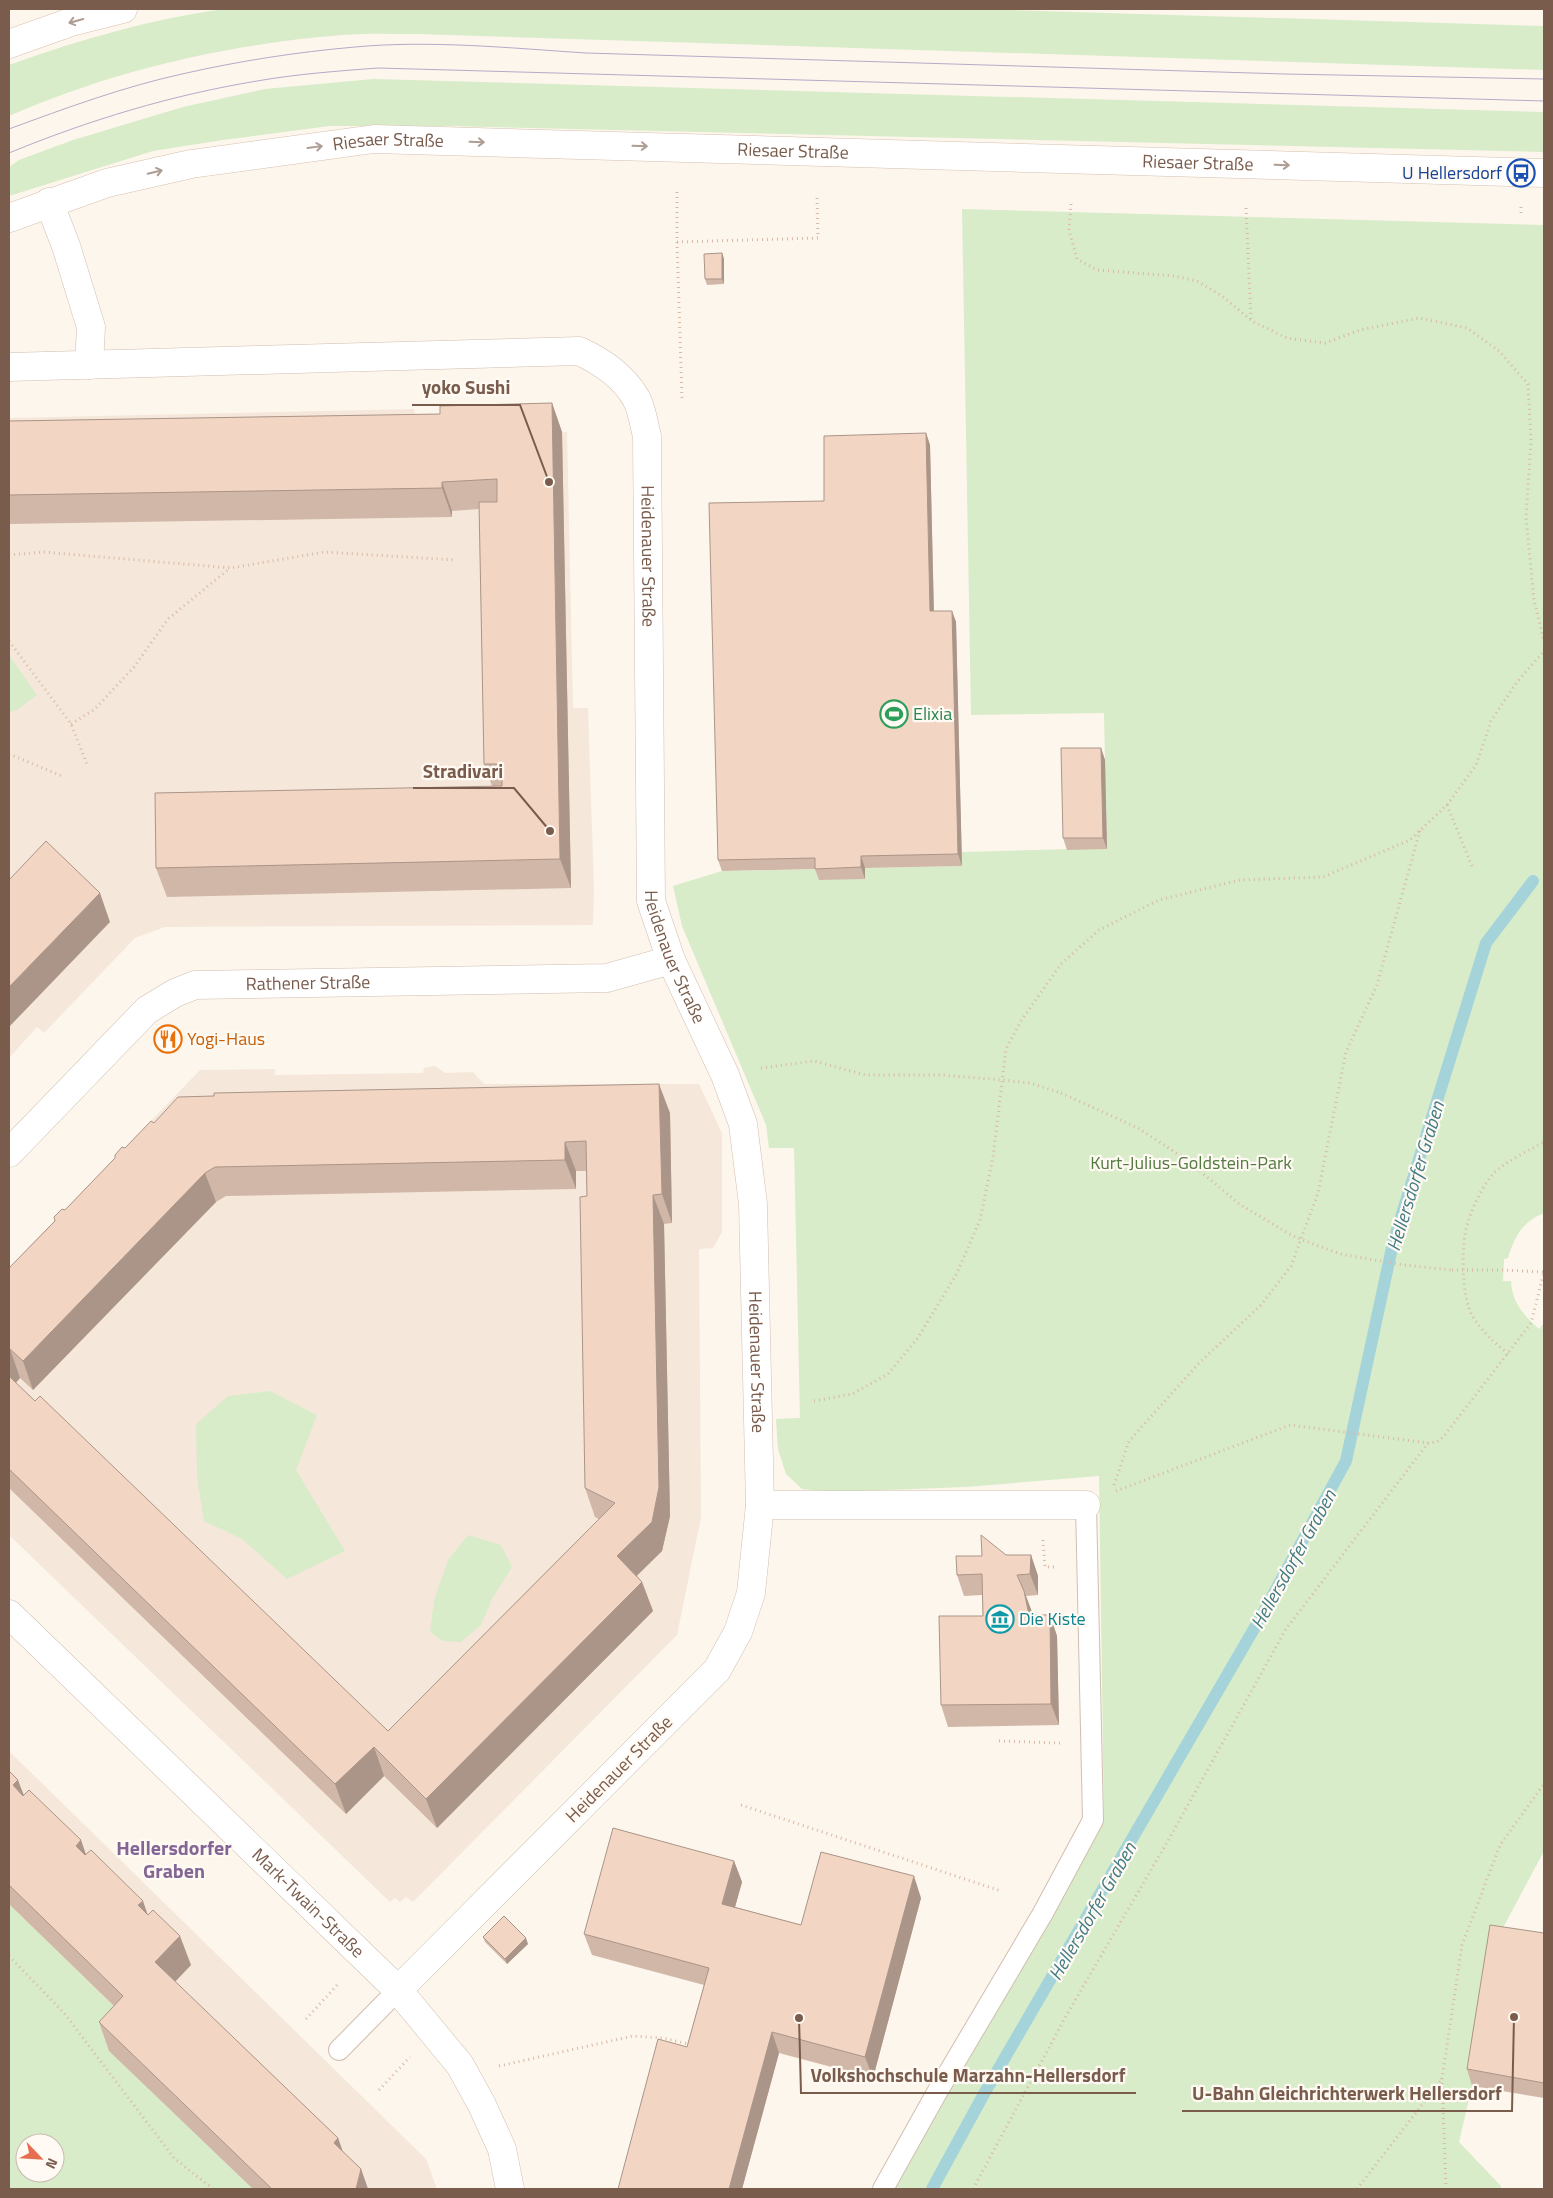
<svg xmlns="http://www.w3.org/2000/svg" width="1553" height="2198" font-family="'Titillium Web',sans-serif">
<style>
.residential{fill:#f5e8da;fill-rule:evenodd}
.green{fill:#d8ecc9;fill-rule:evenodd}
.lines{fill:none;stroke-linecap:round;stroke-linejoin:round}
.stream{stroke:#a5d3da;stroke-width:12}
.lane-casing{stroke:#d1beb0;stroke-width:22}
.street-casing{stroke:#d1beb0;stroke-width:29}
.secondary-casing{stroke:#d6c0b0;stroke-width:29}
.path{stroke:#d9b8a5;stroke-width:3;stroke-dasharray:1 4;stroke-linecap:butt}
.lane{stroke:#fff;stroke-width:20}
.street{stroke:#fff;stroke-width:28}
.secondary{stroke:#fff;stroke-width:28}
.tram{stroke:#b9a8c9;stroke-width:1}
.path-bridge{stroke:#d9b8a5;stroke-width:3;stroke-dasharray:1 4;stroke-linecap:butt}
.wall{fill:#d1b7a8;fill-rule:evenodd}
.shaded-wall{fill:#aa9588}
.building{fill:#f3d5c3;stroke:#aa9588}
.oneway{stroke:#af9d94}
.labels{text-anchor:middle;stroke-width:4.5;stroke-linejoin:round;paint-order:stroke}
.street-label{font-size:18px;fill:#7a5c4d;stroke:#fffaf3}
.transit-label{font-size:18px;fill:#164399;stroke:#fffaf3;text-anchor:end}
.leisure-label{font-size:18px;fill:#27864d;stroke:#fffaf3;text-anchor:start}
.food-label{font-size:18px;fill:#c56008;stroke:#fffaf3;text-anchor:start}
.park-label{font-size:18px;fill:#537a41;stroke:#fffaf3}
.culture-label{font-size:18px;fill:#0d838f;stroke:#fffaf3;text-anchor:start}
.water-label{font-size:19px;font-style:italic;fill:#437c86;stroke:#fffaf3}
.quarter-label{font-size:20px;font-weight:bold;fill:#846695;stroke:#fffaf3}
.leader{fill:none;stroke:#7a5c4d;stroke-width:2}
.callout-dot{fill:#7a5c4d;stroke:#fffaf3;stroke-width:2}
.callout-label{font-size:19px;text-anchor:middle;font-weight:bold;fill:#7a5c4d;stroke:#fffaf3;stroke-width:4.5;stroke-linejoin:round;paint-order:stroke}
</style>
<rect width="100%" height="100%" fill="#fdf6ec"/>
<g class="residential">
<polygon points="414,409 417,436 567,432 573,708 588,708 594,888 593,925 165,927 135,938 44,1033 37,1027 9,1058 9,418"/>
<polygon points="435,1066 445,1073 473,1072 484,1084 699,1084 722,1133 722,1232 713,1248 699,1249 701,1517 677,1635 413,1902 406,1897 400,1902 395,1898 390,1902 9,1535 9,1268 200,1070 275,1069 275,1075 423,1073 424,1068"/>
<path d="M9,1751L426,2159L437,2189H9ZM25,2143H55V2173H25Z"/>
</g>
<g class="green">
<path d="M224,9H974L1544,26V70L418,34C393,34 367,33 342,35C229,44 113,70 9,116V65C79,40 150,19 224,9Z"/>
<polygon points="373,79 1544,112 1544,152 448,126 329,126 223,140 153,151 9,196 9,167 19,160 73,140 183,107 265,89"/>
<path d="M962,209L1544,225V1213C1523,1221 1514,1237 1508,1258L1504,1259L1503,1281H1511C1512,1302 1523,1315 1539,1329L1544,1323V1851L1496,1941L1472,2086L1459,2142L1501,2186V2189H894L1104,1821L1099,1476L966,1487L834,1492L802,1489L786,1474L778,1449L776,1419L800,1418L794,1148H769L766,1125L682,926L673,886L722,871L962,866V852L1107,848L1104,713L971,715Z"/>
<polygon points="9,655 37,695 17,710 9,712"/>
<polygon points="270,1391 317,1415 296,1470 345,1551 287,1579 242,1539 204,1521 197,1477 196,1424 228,1396"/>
<polygon points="468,1535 501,1545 512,1567 492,1599 481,1625 461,1642 443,1641 430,1632 434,1600 448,1560"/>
<path d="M9,1904L133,2025L110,2051L253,2189H9ZM25,2143H55V2173H25Z"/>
</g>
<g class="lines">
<polyline class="stream" points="932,2189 985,2092 1262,1615 1346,1461 1393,1243 1486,943 1533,881"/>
<g class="lane-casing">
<g id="lane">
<polyline points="339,2050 398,1990"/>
<polyline points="883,2189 936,2094 1043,1913 1093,1820 1086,1505"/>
</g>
</g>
<g class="street-casing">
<g id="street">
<polyline points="49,202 66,246 91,327 89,365"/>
<path id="s1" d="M9,367L579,351C601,361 623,376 636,398C642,409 644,425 647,436L651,901L671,960L725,1075L743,1124L753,1204L760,1505L751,1593L738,1632L717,1670L398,1990"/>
<path id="s2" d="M9,1153L147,1010L175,993L195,985L607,978L671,960"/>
<polyline points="760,1505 1086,1505"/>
<path id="s3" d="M9,1614L398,1990L460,2065L482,2105L502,2149L510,2189"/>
</g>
</g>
<g class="secondary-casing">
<g id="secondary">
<polyline points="9,44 71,22 123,9"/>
<path id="s4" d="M9,218L107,183L191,164L374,139L1544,173"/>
</g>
</g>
<g class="path">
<polyline points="677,192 677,242 682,399"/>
<polyline points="1071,204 1069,230 1077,259 1097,270 1174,276 1197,281 1222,296 1252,321 1287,338 1325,343 1360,330 1419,318 1467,328 1499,351 1528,384 1531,441 1526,518 1534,600 1544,641"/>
<polyline points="1521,207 1521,217"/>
<polyline points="1246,208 1251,320"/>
<polyline points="677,242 818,238 817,196"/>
<polyline points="9,555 43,552 231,568 324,552 456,560"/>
<polyline points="9,641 71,724 87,764"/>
<polyline points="71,724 95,709 134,667 168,619 230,568"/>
<polyline points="9,754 62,776"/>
<polyline points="1447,805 1472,866"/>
<polyline points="761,1068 814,1061 865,1075 940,1075 1003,1080 1030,1083 1061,1093"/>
<polyline points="1452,1270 1503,1270 1544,1272"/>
<path d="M1508,1354C1494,1342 1481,1331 1472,1315C1461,1296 1461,1242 1468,1222C1473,1206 1482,1187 1493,1174C1503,1163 1531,1149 1544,1142"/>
<polyline points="814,1401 852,1394 888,1374 917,1339 956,1275 980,1220 993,1157 1006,1049 1021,1021 1061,964 1099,930 1159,900 1240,880 1323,877 1410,840 1447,805 1476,765 1491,721 1517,682 1544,651"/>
<polyline points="1114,1485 1129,1441 1199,1363 1261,1305 1291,1266 1318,1193 1346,1052 1377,985 1420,830"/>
<polyline points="1116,1491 1290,1425 1428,1443 1437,1442 1444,1436 1531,1323 1544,1272"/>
<polyline points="1043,1540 1045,1567 1057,1567"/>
<polyline points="999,1741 1060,1743"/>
<polyline points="741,1805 1001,1891"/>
<polyline points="9,1956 64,2013 174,2158 213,2189"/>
<polyline points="306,2019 339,1983"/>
<polyline points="499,2066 633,2036 663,2038 692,2045"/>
<polyline points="379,2090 410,2057"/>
<polyline points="973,2189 1066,2016 1169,1839 1286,1629 1428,1443"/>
<polyline points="1357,2189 1442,2079"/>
<polyline points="1446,2189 1442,2079 1462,1945 1500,1845 1544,1784"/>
</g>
<use href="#lane" class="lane"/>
<use href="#street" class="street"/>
<use href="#secondary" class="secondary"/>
<g class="tram">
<path d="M9,129C66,108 123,87 182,74C239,61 297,52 355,47C431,40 509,48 586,53L1285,74L1544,79"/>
<path d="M9,153C89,120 172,95 257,81C297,74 338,71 378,68L1544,101"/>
</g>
<polyline class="path-bridge" points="1061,1093 1138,1128 1187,1160 1239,1204 1295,1237 1340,1254 1404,1265 1452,1270"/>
</g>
<g class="wall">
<polygon points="722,253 724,259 724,284 707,285 705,279"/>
<polygon points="552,403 562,432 571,888 167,897 156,868 492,786 484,764 479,509 452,511 452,517 9,524 9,421 440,414"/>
<polygon points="926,433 930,445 934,611 952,611 956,622 962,866 865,868 865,879 819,880 815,869 722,871 718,860 824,501"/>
<polygon points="1101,748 1105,760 1107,849 1067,850 1063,838"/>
<path d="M670,1113L672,1223L664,1224L670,1516L662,1551L637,1576L642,1582L653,1611L437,1828L384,1776L346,1814L9,1488V1268L125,1148L154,1123ZM576,1171H586L587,1196L585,1488L595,1517L599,1519L388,1731L16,1383L20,1378L33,1390L216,1202L226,1196L576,1189Z"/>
<polygon points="1006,1555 1031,1555 1038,1576 1038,1595 1026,1596 1033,1615 1050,1615 1057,1636 1059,1725 948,1727 941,1705 983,1616 982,1595 964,1596 957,1575"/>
<polygon points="9,1771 24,1795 148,1915 191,1965 175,1982 338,2138 343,2152 361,2169 368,2189 253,2189 109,2051 99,2022 114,2006 9,1904"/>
<polygon points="734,1861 742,1882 735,1907 801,1925 921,1898 873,2078 779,2053 742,2189 618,2189 687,2047 704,1985 592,1955 584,1934"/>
<polygon points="1544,1933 1544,2098 1472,2086 1467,2069"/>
<polygon points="483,1937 528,1944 507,1964 485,1942"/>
</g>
<g class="shaded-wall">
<polygon points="722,253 724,259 724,284 722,279"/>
<polygon points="552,403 562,432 571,888 560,859"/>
<polygon points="926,433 930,445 934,622 930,611"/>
<polygon points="442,482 452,511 452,517 442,488"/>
<polygon points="952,611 956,622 962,866 958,854"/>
<polygon points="1101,748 1105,760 1107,849 1103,838"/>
<polygon points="861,856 865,868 865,879 861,867"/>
<polygon points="100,893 110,922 9,1027 9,987"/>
<polygon points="659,1084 670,1113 672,1223 662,1194"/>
<polygon points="565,1142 576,1171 576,1189 565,1160"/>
<polygon points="205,1173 216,1202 33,1390 23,1361"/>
<polygon points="653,1195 664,1224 670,1516 662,1551 627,1585 617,1556"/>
<polygon points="10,1349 20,1378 9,1390 9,1350"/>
<polygon points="1031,1555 1038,1576 1038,1595 1030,1574"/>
<polygon points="642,1582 653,1611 437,1828 426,1799"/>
<polygon points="1024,1591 1032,1612 1036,1637 1029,1615"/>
<polygon points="1050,1615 1057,1636 1059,1725 1051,1704"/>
<polygon points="374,1747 384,1776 346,1814 335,1784"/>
<polygon points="18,1780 29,1809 13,1785"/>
<polygon points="81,1840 91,1869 76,1846"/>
<polygon points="734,1861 742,1882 730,1925 722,1904"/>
<polygon points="914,1876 921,1898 873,2078 865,2057"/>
<polygon points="143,1901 153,1930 138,1905"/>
<polygon points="180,1936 191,1965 166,1991 155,1962"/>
<polygon points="526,1938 528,1944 507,1964 505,1959"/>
<polygon points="772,2032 779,2053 742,2189 729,2189"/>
<polygon points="338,2138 348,2167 334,2143"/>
<polygon points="361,2169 368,2189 356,2189"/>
</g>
<g class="building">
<polygon points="722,253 722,279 705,279 704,254"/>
<polygon points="552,403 560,859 156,868 155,793 502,786 502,764 484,764 479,502 497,502 497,479 442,482 442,488 9,495 9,421 440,414 440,406"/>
<polygon points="926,433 930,611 952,611 958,854 861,856 861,867 815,869 815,858 718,860 709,503 824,501 824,436"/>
<polygon points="1061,748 1101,748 1103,838 1063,838"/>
<polygon points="46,841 100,893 9,987 9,880"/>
<polygon points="659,1084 662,1194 653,1195 659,1487 652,1522 617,1556 642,1582 426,1799 374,1747 335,1784 9,1469 9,1376 35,1401 40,1396 388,1731 615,1503 585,1488 580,1197 587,1196 586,1141 565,1142 565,1160 215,1167 205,1173 23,1361 10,1349 9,1350 9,1268 55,1221 54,1217 62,1209 65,1210 115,1158 115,1155 122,1147 125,1148 151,1121 154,1123 178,1097 214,1096 214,1093"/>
<polygon points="981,1535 1006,1555 1031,1555 1030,1574 1017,1575 1024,1591 1029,1615 1050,1615 1051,1704 941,1705 939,1616 983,1616 982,1574 957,1575 956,1556 982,1556"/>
<polygon points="9,1771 18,1780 13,1785 23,1796 29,1790 81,1840 76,1846 85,1855 91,1850 143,1901 138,1905 148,1915 153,1910 180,1936 155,1962 338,2138 334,2143 361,2169 356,2189 272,2189 99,2022 123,1996 9,1885"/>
<polygon points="613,1828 734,1861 722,1904 801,1925 821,1852 914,1876 865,2057 772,2032 729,2189 618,2189 658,2039 687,2047 709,1968 584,1934"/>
<polygon points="504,1916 526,1938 505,1959 483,1937"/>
<polygon points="1490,1925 1544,1933 1544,2083 1467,2069"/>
</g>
<defs><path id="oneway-shaft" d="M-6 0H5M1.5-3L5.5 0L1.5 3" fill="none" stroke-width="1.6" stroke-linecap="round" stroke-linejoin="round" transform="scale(1.25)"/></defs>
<g class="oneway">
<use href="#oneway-shaft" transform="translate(76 21) rotate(164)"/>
<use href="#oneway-shaft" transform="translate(477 142) rotate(2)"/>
<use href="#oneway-shaft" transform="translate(640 146) rotate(2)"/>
<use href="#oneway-shaft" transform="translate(315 147) rotate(-8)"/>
<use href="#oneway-shaft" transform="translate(1282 165) rotate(2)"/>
<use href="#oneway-shaft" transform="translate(155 172) rotate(-13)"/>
</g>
<defs>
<g id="bus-ring" transform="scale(1.4375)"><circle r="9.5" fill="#fffaf3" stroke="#1a4fb4" stroke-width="1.5"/><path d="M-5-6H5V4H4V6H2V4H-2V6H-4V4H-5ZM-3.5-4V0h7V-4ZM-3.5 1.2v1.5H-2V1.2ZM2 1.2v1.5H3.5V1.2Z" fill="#1a4fb4"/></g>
<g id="stadium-ring" transform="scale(1.4375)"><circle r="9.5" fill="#fffaf3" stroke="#2e9e5b" stroke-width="1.5"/><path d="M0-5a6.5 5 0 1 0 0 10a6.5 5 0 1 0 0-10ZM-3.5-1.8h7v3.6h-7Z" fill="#2e9e5b"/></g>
<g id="restaurant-ring" transform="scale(1.4375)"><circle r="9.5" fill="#fffaf3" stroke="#e8710a" stroke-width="1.5"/><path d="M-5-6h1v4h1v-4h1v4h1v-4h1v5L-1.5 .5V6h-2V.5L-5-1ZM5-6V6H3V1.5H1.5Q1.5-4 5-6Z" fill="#e8710a"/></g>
<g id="museum-ring" transform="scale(1.4375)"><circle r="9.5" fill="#fffaf3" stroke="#0f9aa8" stroke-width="1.5"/><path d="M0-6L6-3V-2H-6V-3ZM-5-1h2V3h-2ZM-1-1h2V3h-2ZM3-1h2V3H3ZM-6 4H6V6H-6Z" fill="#0f9aa8"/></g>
</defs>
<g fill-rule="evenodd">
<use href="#bus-ring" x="1521" y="173"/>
<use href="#stadium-ring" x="894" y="714"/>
<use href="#restaurant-ring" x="168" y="1039"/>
<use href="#museum-ring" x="1000" y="1619"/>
</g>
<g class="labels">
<g class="street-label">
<text dy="6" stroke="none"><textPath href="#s4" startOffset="389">Riesaer Straße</textPath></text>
<text dy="6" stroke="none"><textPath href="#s4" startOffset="794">Riesaer Straße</textPath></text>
<text dy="6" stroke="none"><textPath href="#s4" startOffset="1199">Riesaer Straße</textPath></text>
<text dy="6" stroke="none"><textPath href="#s1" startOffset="805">Heidenauer Straße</textPath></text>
<text dy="6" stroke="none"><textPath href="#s1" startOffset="1210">Heidenauer Straße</textPath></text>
<text dy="6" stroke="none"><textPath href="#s2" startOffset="366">Rathener Straße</textPath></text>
<text dy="6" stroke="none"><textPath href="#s1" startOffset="1630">Heidenauer Straße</textPath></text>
<text transform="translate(619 1769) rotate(-45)" y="6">Heidenauer Straße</text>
<text dy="6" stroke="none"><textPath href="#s3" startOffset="416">Mark-Twain-Straße</textPath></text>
</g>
<g class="transit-label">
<text x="1502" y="179">U Hellersdorf</text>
</g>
<g class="leisure-label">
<text x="913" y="720">Elixia</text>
</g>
<g class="food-label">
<text x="187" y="1045">Yogi-Haus</text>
</g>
<g class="park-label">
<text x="1191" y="1169">Kurt-Julius-Goldstein-Park</text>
</g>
<g class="culture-label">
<text x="1019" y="1625">Die Kiste</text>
</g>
<g class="water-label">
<text transform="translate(1415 1176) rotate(-73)" y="7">Hellersdorfer Graben</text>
<text transform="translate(1293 1559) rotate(-61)" y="7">Hellersdorfer Graben</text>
<text transform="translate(1092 1911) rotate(-60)" y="7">Hellersdorfer Graben</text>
</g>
<g class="quarter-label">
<text x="174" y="1855">Hellersdorfer<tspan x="174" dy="23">Graben</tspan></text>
</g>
</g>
<path class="leader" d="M549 482L520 405H412M550 831L514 788H413M799 2018L801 2093H1136M1514 2017L1512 2111H1182"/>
<g class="callout-dot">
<circle cx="549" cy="482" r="5"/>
<circle cx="550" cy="831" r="5"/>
<circle cx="799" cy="2018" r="5"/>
<circle cx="1514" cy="2017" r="5"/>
</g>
<g class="callout-label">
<text x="466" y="394">yoko Sushi</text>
<text x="463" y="778">Stradivari</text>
<text x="968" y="2082">Volkshochschule Marzahn-Hellersdorf</text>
<text x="1347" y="2100">U-Bahn Gleichrichterwerk Hellersdorf</text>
</g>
<rect width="1553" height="2198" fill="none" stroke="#7a5c4d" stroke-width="20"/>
<g transform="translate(40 2158) rotate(115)"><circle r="24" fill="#fffaf3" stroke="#cabbb1"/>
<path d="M0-4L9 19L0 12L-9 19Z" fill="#e76f51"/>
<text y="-8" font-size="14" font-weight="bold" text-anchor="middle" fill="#7a5c4d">N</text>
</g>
</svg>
